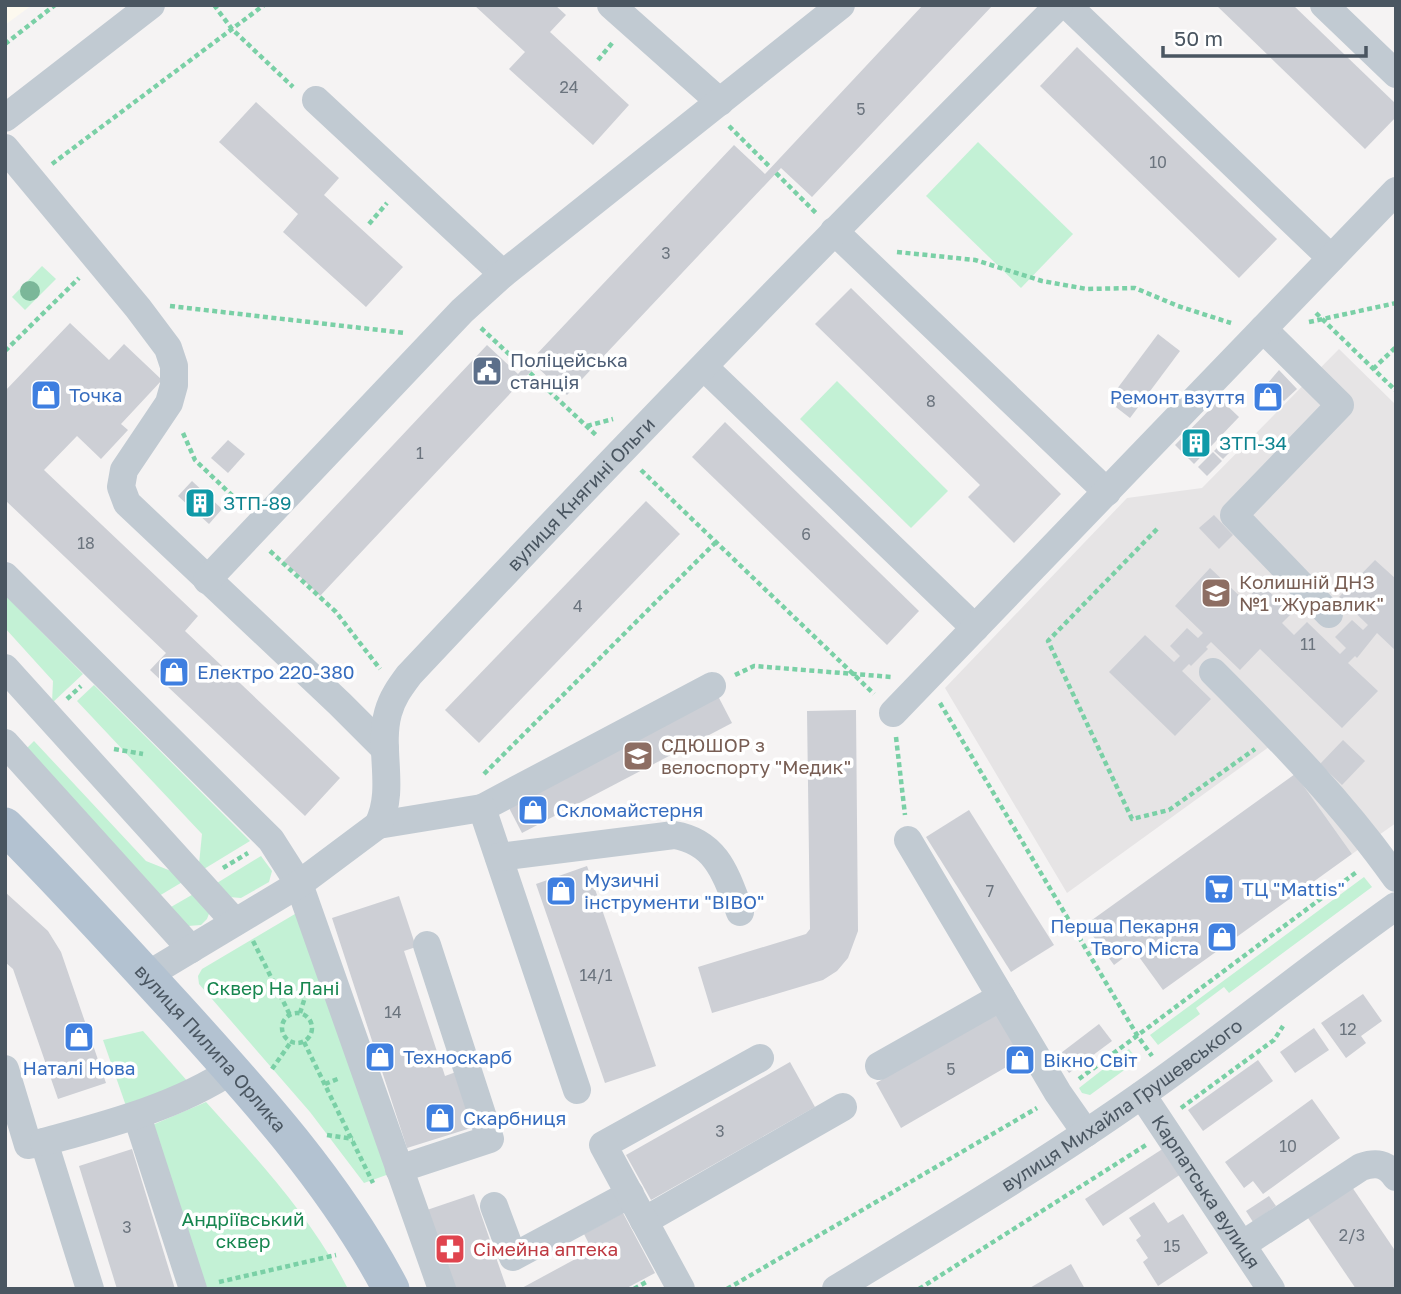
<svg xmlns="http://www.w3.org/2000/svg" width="1401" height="1294" font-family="'Golos Text',sans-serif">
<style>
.commercial{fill:#fdf9ef}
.education{fill:#e6e4e5}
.green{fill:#c3f1d5}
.building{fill:#cdcfd5}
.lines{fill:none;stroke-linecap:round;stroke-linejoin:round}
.path{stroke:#7ad0a6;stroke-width:4.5;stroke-dasharray:5 3.5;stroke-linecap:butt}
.minor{stroke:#c1cad2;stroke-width:28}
.major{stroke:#b3c2d1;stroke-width:37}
.tree{fill:#7bb799}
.labels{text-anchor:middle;stroke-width:7;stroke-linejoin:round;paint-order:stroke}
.number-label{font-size:16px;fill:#6b747e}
.service-label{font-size:19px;fill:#4e5e75;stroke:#fff;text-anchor:start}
.shop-label{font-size:19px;fill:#366cbe;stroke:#fff;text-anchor:start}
.culture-label{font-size:19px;fill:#0d838f;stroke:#fff;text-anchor:start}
.street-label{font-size:19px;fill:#4a5661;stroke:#fff}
.education-label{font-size:19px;fill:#785e54;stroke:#fff;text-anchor:start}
.park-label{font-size:19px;fill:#17864f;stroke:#fff}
.health-label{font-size:19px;fill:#be3a42;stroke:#fff;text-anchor:start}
</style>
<rect width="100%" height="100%" fill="#f5f3f3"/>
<polygon class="commercial" points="5,5 32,5 5,25"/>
<polygon class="education" points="1339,349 1396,405 1396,823 1352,854 1273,744 1067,893 945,688 1127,498 1202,488"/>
<g class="green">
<polygon points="978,142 1073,234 1021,288 926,196"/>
<polygon points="42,266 56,279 25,310 12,297"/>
<polygon points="837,381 948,491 911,528 800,419"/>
<polygon points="5,595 83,674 52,703 53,681 5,628"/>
<polygon points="94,685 250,841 204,869 199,864 202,834 77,701"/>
<polygon points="34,741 146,861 176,873 184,881 159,896 26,749"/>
<polygon points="261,856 272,871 269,882 241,898 229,897 217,883"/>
<polygon points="1364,877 1372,887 1229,993 1224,987 1196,1008 1200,1014 1158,1045 1150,1035"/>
<polygon points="197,892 210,911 207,919 201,925 188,926 171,907"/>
<polygon points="300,911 392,1173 364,1183 310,1112 199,984 198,976 202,969"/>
<polygon points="143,1031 189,1083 126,1106 103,1040"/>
<polygon points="1129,1049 1138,1060 1090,1095 1082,1093 1079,1088"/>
<path d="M206,1102C259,1161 312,1218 348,1289H202L150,1126Z"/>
</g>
<g class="building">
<polygon points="474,5 555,5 566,15 550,32 629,105 593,145 509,69 525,52"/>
<polygon points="923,5 993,5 812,197 781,168 567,395 536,366 320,596 284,561 487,345 518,374 734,145 765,174"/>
<polygon points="1216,5 1293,5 1396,104 1396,117 1365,149"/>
<polygon points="1077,47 1277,239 1239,278 1040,86"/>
<polygon points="256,102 339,178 324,195 403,267 366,307 283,232 298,214 219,142"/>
<polygon points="851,288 1061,494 1014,543 968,497 980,485 815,324"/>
<polygon points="70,323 109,360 124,344 162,380 121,424 128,430 101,459 77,436 44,470 198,616 185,631 340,778 305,816 150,670 166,653 5,500 5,391"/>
<polygon points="1158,334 1180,351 1130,418 1108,401"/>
<polygon points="1279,370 1297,389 1284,401 1280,397 1267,409 1255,398"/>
<polygon points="1220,399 1239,417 1194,464 1175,445"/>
<polygon points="725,422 919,611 887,645 692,457"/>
<polygon points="1229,436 1238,444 1223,459 1214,451"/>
<polygon points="228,440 245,454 228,473 211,458"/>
<polygon points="1213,452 1222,461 1207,476 1198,467"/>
<polygon points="192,481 222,509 209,524 178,496"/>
<polygon points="646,501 680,534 479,743 445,710"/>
<polygon points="1214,515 1233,535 1219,549 1199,528"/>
<polygon points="1375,560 1396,579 1396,651 1377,633 1357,658 1355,656 1348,663 1378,691 1342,728 1260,649 1240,670 1211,642 1206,647 1208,649 1191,666 1189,664 1182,671 1211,699 1175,736 1109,672 1145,635 1174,662 1180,656 1170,646 1187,628 1198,638 1203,633 1175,606 1210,568 1245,601 1261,584 1292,613 1282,623 1294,635 1307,622 1340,654 1346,648 1335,637 1352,620 1363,630 1368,625 1339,597"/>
<polygon points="718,696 732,723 522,833 508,806"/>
<polygon points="856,710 858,931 848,958 837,971 823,980 712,1013 698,967 806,934 810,929 807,711"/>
<polygon points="1343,740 1365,761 1342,785 1320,764"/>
<polygon points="1295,774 1352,854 1163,990 1134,950 1114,965 1085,925"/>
<polygon points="969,810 1054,945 1011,972 926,837"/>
<polygon points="587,866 656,1066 605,1083 536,884"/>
<polygon points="5,892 48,931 61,952 106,1083 58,1099 13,969 5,962"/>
<polygon points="399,896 416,947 404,951 445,1076 456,1072 474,1127 407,1148 332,918"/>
<polygon points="1363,994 1382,1021 1361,1036 1366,1043 1346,1058 1321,1023"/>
<polygon points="1001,1011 1027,1055 901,1128 876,1083"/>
<polygon points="1099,1024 1112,1041 1069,1073 1057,1056"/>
<polygon points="1314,1028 1329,1050 1295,1073 1280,1052"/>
<polygon points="1258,1060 1273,1081 1203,1131 1188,1110"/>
<polygon points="790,1062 815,1107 651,1200 626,1155"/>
<polygon points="1312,1099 1340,1138 1263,1194 1253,1181 1244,1188 1225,1162"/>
<polygon points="1164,1148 1181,1174 1103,1226 1085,1199"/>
<polygon points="132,1149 175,1289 117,1289 79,1166"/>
<polygon points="1352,1187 1396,1252 1396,1289 1356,1289 1308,1218"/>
<polygon points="474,1194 507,1289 453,1289 424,1211"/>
<polygon points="1269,1196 1276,1206 1253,1222 1246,1211"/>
<polygon points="1154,1202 1168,1223 1183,1214 1208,1253 1158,1286 1143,1262 1148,1258 1136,1240 1141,1236 1129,1218"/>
<polygon points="623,1213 655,1273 625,1289 520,1289 592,1250 584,1234"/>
<polygon points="1071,1264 1085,1289 1028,1289"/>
</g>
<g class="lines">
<g class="path">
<polyline points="214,5 232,29 293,87"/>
<polyline points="5,44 55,5"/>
<polyline points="598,60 613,42"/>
<polyline points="729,126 770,167"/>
<polyline points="52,164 264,5"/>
<polyline points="776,173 816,213"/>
<polyline points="369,224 387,203"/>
<polyline points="897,252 975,260 1042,281 1087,289 1135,288 1178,306 1231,323"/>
<polyline points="170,306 405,333"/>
<polyline points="1316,313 1396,391"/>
<polyline points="1309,322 1396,303"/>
<polyline points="481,328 524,368"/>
<polyline points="5,351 79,278"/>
<polyline points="1373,369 1396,347"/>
<polyline points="530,373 598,437"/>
<polyline points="587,426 613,419"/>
<polyline points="183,433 195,460 243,506"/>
<polyline points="641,470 874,694"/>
<polyline points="1157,529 1048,641 1132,819 1169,810 1255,749"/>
<polyline points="270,551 336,612 380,669"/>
<polyline points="735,675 754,666 892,677"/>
<polyline points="67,699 81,686"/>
<polyline points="940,703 1137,1035 1152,1056"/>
<polyline points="896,737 905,815"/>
<polyline points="114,749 143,754"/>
<polyline points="484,774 716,542"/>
<polyline points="223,868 248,853"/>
<polyline points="253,941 290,1015"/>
<circle cx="297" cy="1028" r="15"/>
<polyline points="300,1013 307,991"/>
<polyline points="304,1042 373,1183"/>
<polyline points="272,1069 291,1042"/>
<polyline points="1079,1079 1358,871"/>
<polyline points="325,1084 340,1078"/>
<polyline points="1181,1108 1274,1040 1283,1026"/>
<polyline points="327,1135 353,1139"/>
<polyline points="219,1282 336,1255"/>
<polyline points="634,1289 648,1281"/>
<polyline points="727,1289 1037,1108"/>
<polyline points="919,1289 1146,1145"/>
</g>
<g class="minor">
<polyline points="611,5 720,102"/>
<polyline points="1067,5 1331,258"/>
<polyline points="1324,5 1396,74"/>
<polyline points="316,100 503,274"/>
<polyline points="5,118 151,5"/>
<polyline points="5,148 138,308 168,348 174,366 174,385 169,403 124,470 121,487 127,503 340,704 385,749"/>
<polyline points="834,231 1107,492"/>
<polyline points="1263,329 1340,405 1234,515 1329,614"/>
<polyline points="704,367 975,628"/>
<polyline points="5,576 271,840 299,884 442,1289"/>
<polyline points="207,580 462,311 503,274 841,5"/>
<polyline points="5,668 235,922"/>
<path d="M1213,672C1278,737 1343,803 1396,878"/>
<polyline points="893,713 1396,191"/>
<polyline points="5,743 191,949"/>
<polyline points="482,808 712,686"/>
<polyline points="378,825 482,808 577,1090"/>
<polyline points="908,840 1058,1093 1086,1133"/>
<path d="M499,857L674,835C717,842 726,875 740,912"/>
<path id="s1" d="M146,976L299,884L378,825C396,789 378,750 388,713C392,698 400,687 409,675C622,448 839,225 1059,5"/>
<polyline points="879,1066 1001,997"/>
<polyline points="5,1069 28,1145 44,1142 90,1289"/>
<path id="s2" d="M1142,1095L1271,1289"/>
<polyline points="137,1116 193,1289"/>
<path d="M44,1142C109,1124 176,1107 232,1070"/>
<polyline points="399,1169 490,1139 427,945"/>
<polyline points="494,1206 513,1257 630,1194"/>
<polyline points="644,1221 843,1107"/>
<path d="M1242,1245L1361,1167C1376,1162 1386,1163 1396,1177"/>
<polyline points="681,1289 603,1145 760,1058"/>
<path id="s3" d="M836,1289C939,1226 1042,1165 1140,1096C1227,1035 1309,968 1396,906"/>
</g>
<path class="major" id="s4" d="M5,826C64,885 119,946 176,1008C255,1095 336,1184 391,1289"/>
</g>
<circle class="tree" cx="30" cy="291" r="10"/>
<defs>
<g id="civic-square" transform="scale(1.575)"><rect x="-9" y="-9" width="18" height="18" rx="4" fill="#5c6f8a" stroke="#fff"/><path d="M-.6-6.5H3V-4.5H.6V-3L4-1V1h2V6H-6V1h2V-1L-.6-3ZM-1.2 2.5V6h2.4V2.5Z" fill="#fff"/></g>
<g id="shop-square" transform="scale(1.575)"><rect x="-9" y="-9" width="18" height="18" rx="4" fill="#3f7fe0" stroke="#fff"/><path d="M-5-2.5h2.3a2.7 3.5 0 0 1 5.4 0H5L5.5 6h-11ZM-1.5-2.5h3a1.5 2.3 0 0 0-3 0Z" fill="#fff"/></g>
<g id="building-square" transform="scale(1.575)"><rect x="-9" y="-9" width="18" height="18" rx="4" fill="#0f9aa8" stroke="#fff"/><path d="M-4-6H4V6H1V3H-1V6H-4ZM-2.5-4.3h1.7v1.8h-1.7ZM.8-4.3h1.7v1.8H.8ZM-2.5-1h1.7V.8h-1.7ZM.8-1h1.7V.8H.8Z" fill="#fff"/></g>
<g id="school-square" transform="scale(1.575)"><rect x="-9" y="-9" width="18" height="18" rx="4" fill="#8d6e63" stroke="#fff"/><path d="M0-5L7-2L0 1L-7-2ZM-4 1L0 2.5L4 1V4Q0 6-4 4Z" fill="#fff"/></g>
<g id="supermarket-square" transform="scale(1.575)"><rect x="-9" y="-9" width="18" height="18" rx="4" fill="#3f7fe0" stroke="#fff"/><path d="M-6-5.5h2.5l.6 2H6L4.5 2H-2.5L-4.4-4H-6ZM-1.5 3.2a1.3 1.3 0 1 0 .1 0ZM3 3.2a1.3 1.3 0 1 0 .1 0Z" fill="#fff"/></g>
<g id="pharmacy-square" transform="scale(1.575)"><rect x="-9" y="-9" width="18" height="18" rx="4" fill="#e0444e" stroke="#fff"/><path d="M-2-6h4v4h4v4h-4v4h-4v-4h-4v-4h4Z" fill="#fff"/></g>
</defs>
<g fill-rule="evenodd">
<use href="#civic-square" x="487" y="371"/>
<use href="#shop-square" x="46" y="395"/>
<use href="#shop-square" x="1268" y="397"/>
<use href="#building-square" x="1196" y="443"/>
<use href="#building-square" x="200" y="503"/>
<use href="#school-square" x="1216" y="593"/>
<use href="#shop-square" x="174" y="672"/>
<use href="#school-square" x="638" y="756"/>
<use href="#shop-square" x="533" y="810"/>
<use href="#supermarket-square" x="1219" y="889"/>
<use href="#shop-square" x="561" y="891"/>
<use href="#shop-square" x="1222" y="937"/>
<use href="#shop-square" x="79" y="1037"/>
<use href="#shop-square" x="380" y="1057"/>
<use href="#shop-square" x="1020" y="1060"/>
<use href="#shop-square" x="440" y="1118"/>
<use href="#pharmacy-square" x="450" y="1249"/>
</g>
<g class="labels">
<g class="number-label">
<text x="569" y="93">24</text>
<text x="861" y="115">5</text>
<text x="1158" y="168">10</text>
<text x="666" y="259">3</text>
<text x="931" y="407">8</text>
<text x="420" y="459">1</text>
<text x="806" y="540">6</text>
<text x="86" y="549">18</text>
<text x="578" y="612">4</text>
<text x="1308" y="650">11</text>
<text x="990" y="897">7</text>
<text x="596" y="981">14/1</text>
<text x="393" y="1018">14</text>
<text x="1348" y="1035">12</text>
<text x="951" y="1075">5</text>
<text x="720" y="1137">3</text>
<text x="1288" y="1152">10</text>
<text x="127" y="1233">3</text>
<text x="1352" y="1241">2/3</text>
<text x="1172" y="1252">15</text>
</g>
<g class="service-label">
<text x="510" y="367">Поліцейська<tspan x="510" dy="22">станція</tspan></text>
</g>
<g class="shop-label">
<text x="69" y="402">Точка</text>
<text x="1245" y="404" text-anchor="end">Ремонт взуття</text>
<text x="197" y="679">Електро 220-380</text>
<text x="556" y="817">Скломайстерня</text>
<text x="584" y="887">Музичні<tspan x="584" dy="22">інструменти "ВІВО"</tspan></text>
<text x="1242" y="896">ТЦ "Mattis"</text>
<text x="1199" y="933" text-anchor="end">Перша Пекарня<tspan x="1199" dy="22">Твого Міста</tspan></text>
<text x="403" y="1064">Техноскарб</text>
<text x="1043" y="1067">Вікно Світ</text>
<text x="79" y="1075" text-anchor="middle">Наталі Нова</text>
<text x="463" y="1125">Скарбниця</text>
</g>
<g class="culture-label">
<text x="1219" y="450">ЗТП-34</text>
<text x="223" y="510">ЗТП-89</text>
</g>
<g class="street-label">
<text dy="7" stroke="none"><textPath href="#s1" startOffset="684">вулиця Княгині Ольги</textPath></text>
<text dy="7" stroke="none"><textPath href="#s4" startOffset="303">вулиця Пилипа Орлика</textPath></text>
<text dy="7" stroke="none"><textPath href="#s3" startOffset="340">вулиця Михайла Грушевського</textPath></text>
<text dy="7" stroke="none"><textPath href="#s2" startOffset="116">Карпатська вулиця</textPath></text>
</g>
<g class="education-label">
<text x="1239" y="589">Колишній ДНЗ<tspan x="1239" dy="22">№1 "Журавлик"</tspan></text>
<text x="661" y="752">СДЮШОР з<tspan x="661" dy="22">велоспорту "Медик"</tspan></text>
</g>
<g class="park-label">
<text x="273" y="995">Сквер На Лані</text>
<text x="243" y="1226">Андріївський<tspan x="243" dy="22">сквер</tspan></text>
</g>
<g class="health-label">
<text x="473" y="1256">Сімейна аптека</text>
</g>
</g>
<rect width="1401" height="1294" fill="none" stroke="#4a5661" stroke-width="14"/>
<path d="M1163 46v10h203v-10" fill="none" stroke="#4a5661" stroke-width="3.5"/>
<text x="1174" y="46" font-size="21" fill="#4a5661" stroke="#ffffff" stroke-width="5" paint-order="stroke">50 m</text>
</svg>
